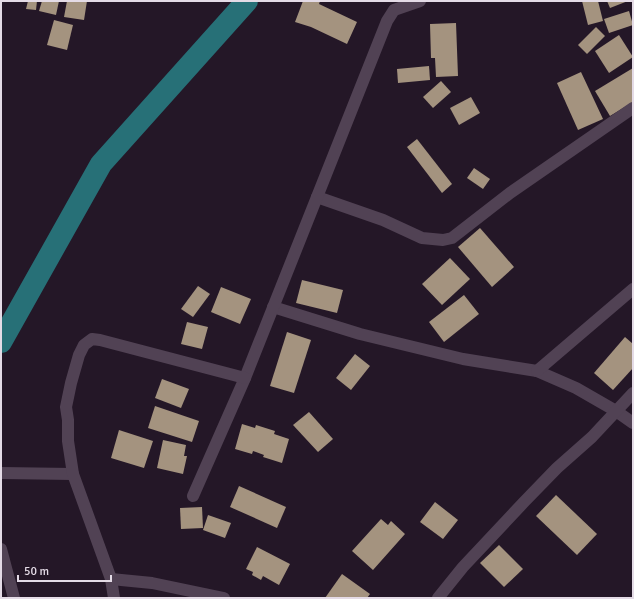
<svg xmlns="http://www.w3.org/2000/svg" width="634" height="599" font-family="Signika,sans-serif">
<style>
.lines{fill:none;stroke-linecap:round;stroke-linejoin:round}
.river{stroke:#277077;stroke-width:22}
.building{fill:#a4937f}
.street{stroke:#514254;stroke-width:12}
</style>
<rect width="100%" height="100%" fill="#241727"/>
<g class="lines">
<polyline class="river" points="1,342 101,164 247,1"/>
</g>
<g class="building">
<polygon points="28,1 37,1 36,10 26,9"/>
<polygon points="42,1 59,1 56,15 39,11"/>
<polygon points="67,1 87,1 84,20 64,17"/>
<polygon points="303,1 320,1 319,4 357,22 347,44 311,27 295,22"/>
<polygon points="582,1 598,1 603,21 588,25"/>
<polygon points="607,1 628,1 610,8"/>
<polygon points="629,11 633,25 609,33 604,19"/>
<polygon points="54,20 73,25 67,50 47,45"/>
<polygon points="456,23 458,76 436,77 435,58 431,58 430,24"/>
<polygon points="596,27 605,36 587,54 578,45"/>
<polygon points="619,35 633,57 609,73 595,51"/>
<polygon points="429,66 430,80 398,83 397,69"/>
<polygon points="633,68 633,102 610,116 595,91"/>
<polygon points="581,72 603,119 578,130 557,83"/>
<polygon points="441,81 451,92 433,108 423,97"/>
<polygon points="471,97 480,113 459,125 450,108"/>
<polygon points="417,139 452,184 442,193 407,147"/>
<polygon points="474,168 490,179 483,189 467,178"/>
<polygon points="480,228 514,267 492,287 458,247"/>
<polygon points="450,258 470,279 442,305 422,284"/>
<polygon points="302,280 343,290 337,313 296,303"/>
<polygon points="198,286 210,294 193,317 181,309"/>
<polygon points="221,287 251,299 240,324 211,312"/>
<polygon points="464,295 479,314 444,342 429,322"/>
<polygon points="187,322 208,327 202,349 181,344"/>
<polygon points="287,332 311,340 294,393 270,386"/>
<polygon points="625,337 633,344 633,368 613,390 594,373"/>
<polygon points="355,354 370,366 351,390 336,378"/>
<polygon points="162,379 189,389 181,408 155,398"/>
<polygon points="155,406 199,421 192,442 148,428"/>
<polygon points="309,412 333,439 318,452 293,425"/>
<polygon points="242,424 255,428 256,425 275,431 274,434 289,439 282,463 263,457 264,455 253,451 252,454 235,449"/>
<polygon points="119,430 153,441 144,468 111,458"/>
<polygon points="163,440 186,445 184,456 187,456 183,474 157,468"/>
<polygon points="239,486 286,507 277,528 230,507"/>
<polygon points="556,495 597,534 577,555 536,516"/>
<polygon points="435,502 458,520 443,539 420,522"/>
<polygon points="202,507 203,528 181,529 180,508"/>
<polygon points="208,515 231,523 225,538 203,530"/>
<polygon points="381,519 388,525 391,521 405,534 373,570 352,551"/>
<polygon points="499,545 523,569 504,587 480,563"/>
<polygon points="257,547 290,564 279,585 263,576 261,580 252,575 253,572 246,569"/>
<polygon points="342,574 370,594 367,598 325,598"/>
</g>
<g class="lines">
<g class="street">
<polyline points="317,197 383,220 422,238 443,240 452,238 510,193 633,108"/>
<polyline points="273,307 360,334 463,359 537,371 576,388 616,411 633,423"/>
<polyline points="537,371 633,289"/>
<polyline points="1,473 73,474"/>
<polyline points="193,496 245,378 387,21 394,10 420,1"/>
<polyline points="1,549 14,598"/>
<polyline points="111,579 152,583 224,598"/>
<polyline points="114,598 111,579 73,474 68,441 68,420 66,407 71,383 79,355 84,345 92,339 100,340 245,378"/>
<polyline points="438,598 463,567 524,502 557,468 592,437 633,393"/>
</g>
</g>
<rect width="634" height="599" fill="none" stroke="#e4dbe6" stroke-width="4"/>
<path d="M18 575v6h93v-6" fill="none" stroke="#e4dbe6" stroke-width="2"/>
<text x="24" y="575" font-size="12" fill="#e4dbe6" stroke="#241727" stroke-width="3" paint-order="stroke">50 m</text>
</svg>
